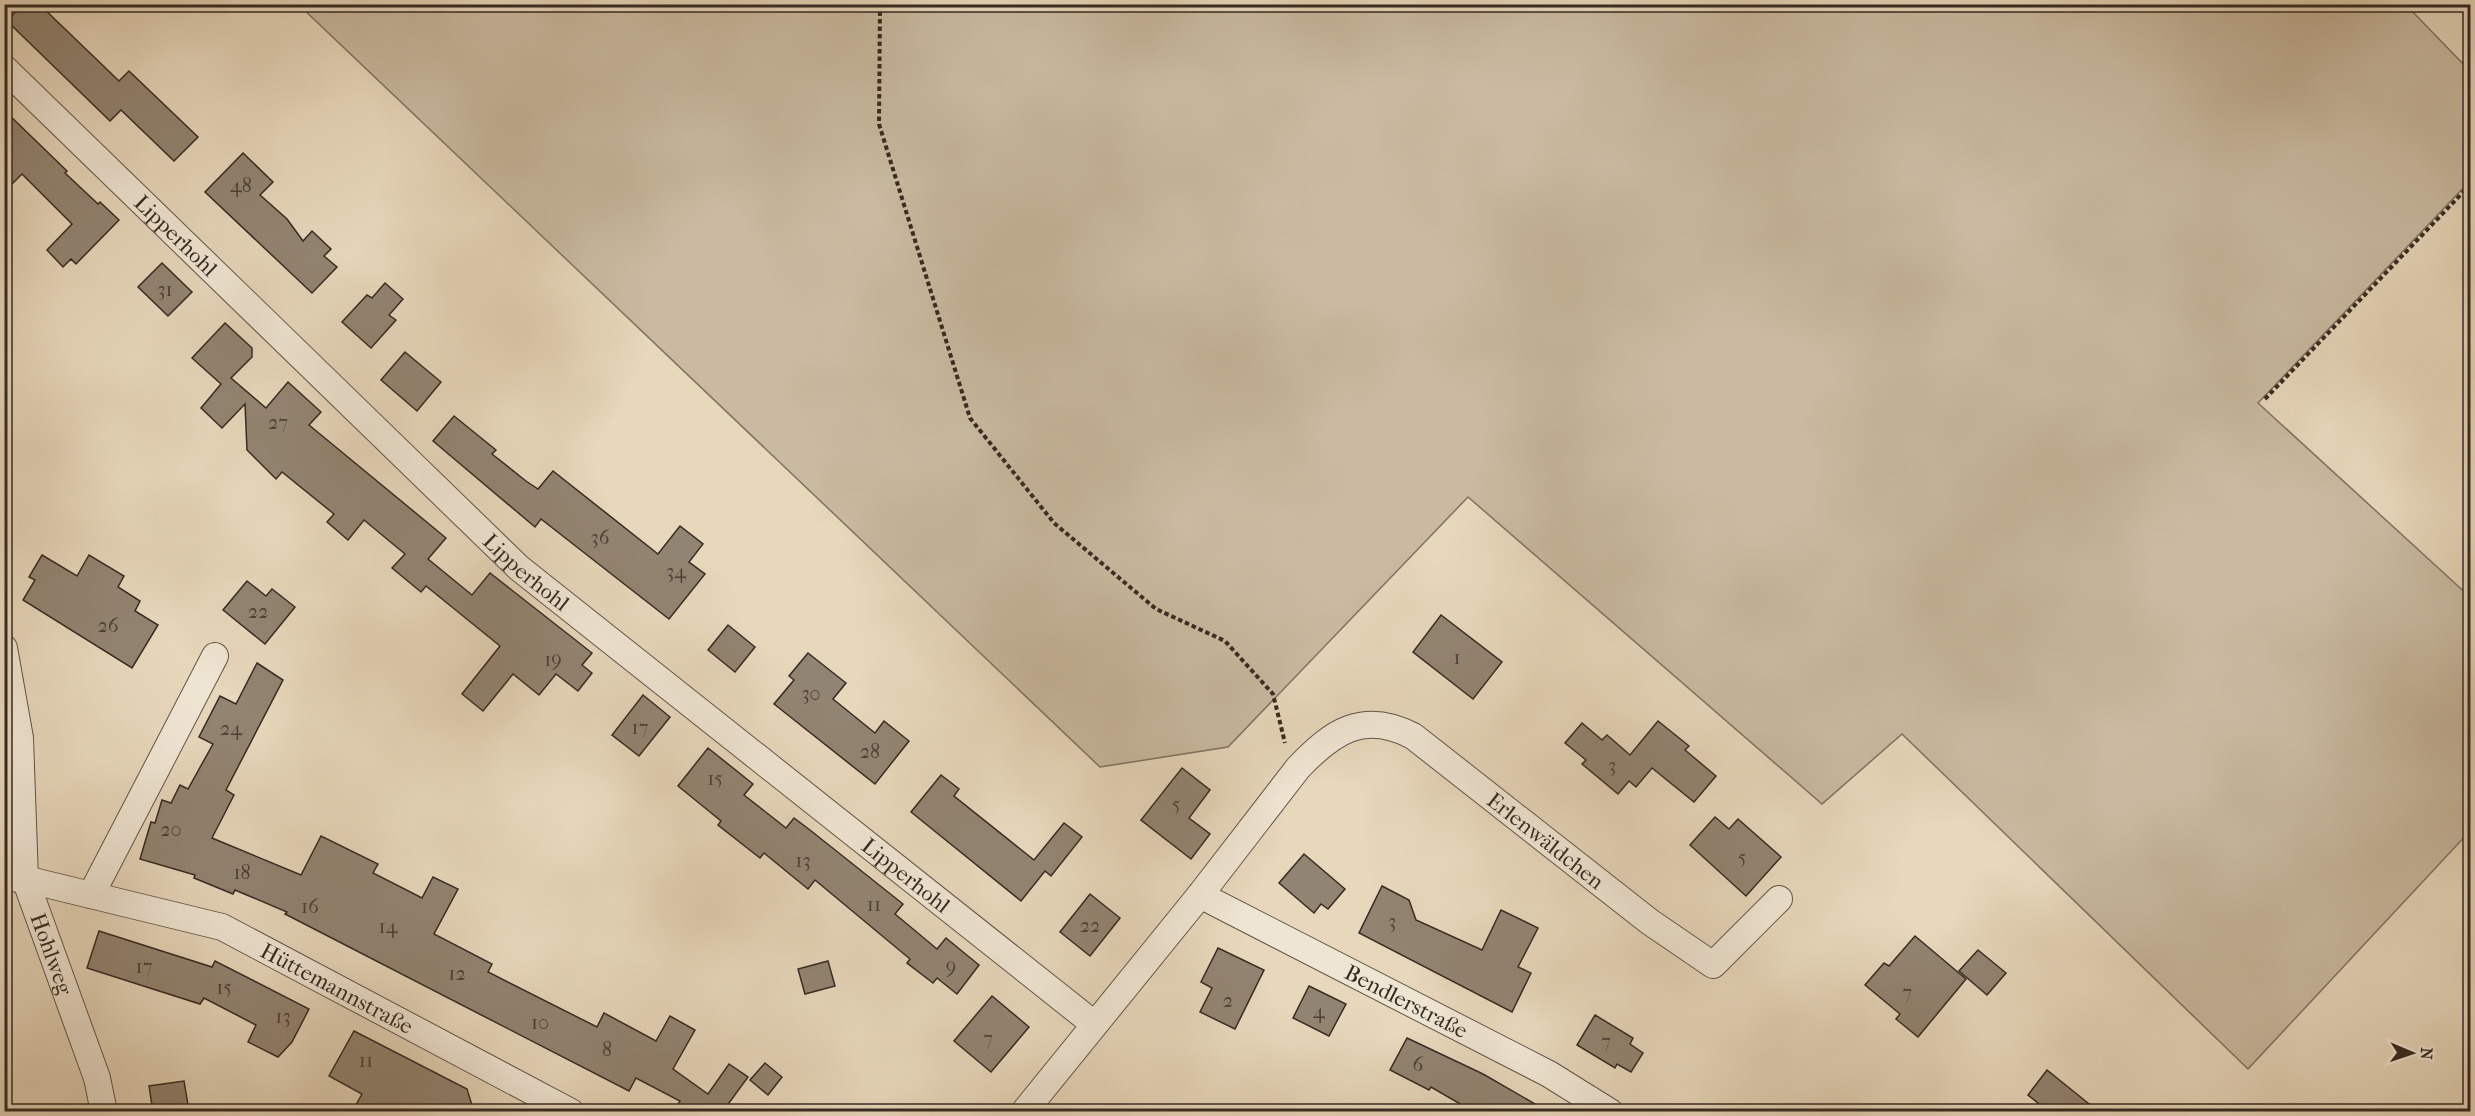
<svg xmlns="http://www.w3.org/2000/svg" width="2475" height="1116" font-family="'IM FELL French Canon',serif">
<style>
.green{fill:#c9baa1;stroke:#7f7262;stroke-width:1.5}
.building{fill:#928472;stroke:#352b23;stroke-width:1.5}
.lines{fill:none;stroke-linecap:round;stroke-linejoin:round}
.street-casing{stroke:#625649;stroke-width:28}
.path{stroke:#352b23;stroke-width:4;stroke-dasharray:4.5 3;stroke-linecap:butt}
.street{stroke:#efe5d3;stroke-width:26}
.labels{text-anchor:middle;stroke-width:6;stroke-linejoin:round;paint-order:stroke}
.number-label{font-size:20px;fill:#4c4137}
.street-label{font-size:22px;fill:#352b23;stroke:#efe5d3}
</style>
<rect width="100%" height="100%" fill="#e7d7bb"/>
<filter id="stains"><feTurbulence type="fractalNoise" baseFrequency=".00333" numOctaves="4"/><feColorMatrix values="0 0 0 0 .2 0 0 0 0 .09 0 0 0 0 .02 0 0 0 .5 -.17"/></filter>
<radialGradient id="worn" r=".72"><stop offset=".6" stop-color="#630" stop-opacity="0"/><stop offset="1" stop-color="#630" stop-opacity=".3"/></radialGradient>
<polygon class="green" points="299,5 2406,5 2470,71 2470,181 2258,403 2470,597 2470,831 2248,1069 1902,734 1822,804 1468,497 1228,747 1100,767"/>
<g class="building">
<polygon points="23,4 39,4 119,81 129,71 198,137 174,161 121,110 110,121 7,21"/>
<polygon points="4,110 67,171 65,173 98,204 100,202 119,220 76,264 71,259 63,267 47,250 72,224 22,174 4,192"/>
<polygon points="243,153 273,182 260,195 287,219 303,241 312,231 331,249 324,256 337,267 312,293 205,192"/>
<polygon points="162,263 192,292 168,316 138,287"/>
<polygon points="385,283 403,299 389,315 396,320 371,348 342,322 367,295 372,298"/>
<polygon points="225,323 252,348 252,357 231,378 266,408 288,382 321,412 309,425 446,538 428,559 472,595 490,573 592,653 582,665 592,673 578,691 556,674 539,695 513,674 483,711 462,694 500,646 426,586 421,592 392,568 405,554 364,520 348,540 327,522 334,514 282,472 276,479 247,450 245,404 222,428 201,408 221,384 192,358"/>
<polygon points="405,352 441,382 417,411 381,380"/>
<polygon points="454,416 496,450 492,454 526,481 538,489 553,471 658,554 680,526 703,544 689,562 705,574 669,619 541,519 535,527 433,441"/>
<polygon points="42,555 77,576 89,555 124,576 118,587 140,601 135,611 158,625 132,668 23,600 35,580 29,577"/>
<polygon points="247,581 266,596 272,589 295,607 265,644 223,610"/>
<polygon points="1441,615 1502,662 1473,699 1413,652"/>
<polygon points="728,625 755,647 735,672 708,650"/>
<polygon points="808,653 846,683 833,699 875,733 884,721 909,741 875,784 774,704 794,680 789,676"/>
<polygon points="257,663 283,680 226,790 234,795 212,838 301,875 321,836 378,864 373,873 422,898 433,877 458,889 434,934 492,964 488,972 597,1027 604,1013 656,1041 670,1016 695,1030 673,1069 708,1094 729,1064 748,1077 726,1107 731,1112 673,1112 680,1101 636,1078 629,1091 285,914 287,912 235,890 233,894 194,878 195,875 140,859 151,822 155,823 162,800 171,803 180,785 188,789 213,744 199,737 220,696 236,704"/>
<polygon points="643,695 670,717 639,756 612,735"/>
<polygon points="1658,721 1689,746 1685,750 1716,776 1694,802 1652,768 1636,787 1629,781 1618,794 1582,764 1586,760 1565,743 1582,723 1602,740 1607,735 1630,755"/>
<polygon points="708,748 753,784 744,795 786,828 794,818 810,830 903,904 895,914 937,949 946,938 979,965 957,994 937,978 933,983 907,963 910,959 815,880 808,889 764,853 760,858 718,825 721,821 678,786"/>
<polygon points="1182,768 1210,790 1189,818 1210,834 1191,859 1141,820"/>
<polygon points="941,775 959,789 954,796 1034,860 1064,823 1082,837 1051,876 1045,871 1021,901 911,812"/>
<polygon points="1715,817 1729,829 1738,819 1781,857 1746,896 1690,845"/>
<polygon points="1304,854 1345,889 1328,909 1321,904 1314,913 1279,883"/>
<polygon points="1382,886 1409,900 1416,920 1482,950 1501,910 1538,928 1518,967 1531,973 1512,1012 1359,933"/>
<polygon points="1090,894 1120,918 1090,956 1060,932"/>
<polygon points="99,931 212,967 215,961 309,1009 292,1042 278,1057 248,1042 256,1025 204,998 200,1004 87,968"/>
<polygon points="1915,936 1966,979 1918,1037 1896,1019 1900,1014 1865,985 1884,963 1889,966"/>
<polygon points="1218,948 1264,970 1235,1029 1200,1012 1212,988 1201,982"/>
<polygon points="1978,950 2006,973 1987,995 1959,971"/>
<polygon points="828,961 835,986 805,994 798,969"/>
<polygon points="1309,986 1346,1004 1329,1036 1293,1018"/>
<polygon points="992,996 1029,1027 991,1072 954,1041"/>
<polygon points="1595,1015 1633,1038 1630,1044 1643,1053 1631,1072 1617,1064 1615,1068 1577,1045"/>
<polygon points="354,1031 467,1089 474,1112 352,1112 362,1094 329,1076"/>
<polygon points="1407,1038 1483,1074 1549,1112 1474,1112 1431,1087 1429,1090 1390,1070"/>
<polygon points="765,1063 782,1077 768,1095 750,1080"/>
<polygon points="2047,1070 2099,1112 2049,1112 2028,1095"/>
<polygon points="184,1081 188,1105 177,1107 178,1112 153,1112 149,1086"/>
</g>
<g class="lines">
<g class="street-casing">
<g id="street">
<path id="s1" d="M4,68L519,568L1094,1024"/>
<path id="s2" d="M4,648L20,738L25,879L97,1078L104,1112"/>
<path id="s3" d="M4,878L25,879L222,927L571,1112"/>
<polyline points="91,895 215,656"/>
<path id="s4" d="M1200,895L1549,1074L1610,1112"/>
<path id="s5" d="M1024,1112L1200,895L1298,768C1332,732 1363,710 1413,736L1650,922L1713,965L1779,899"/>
</g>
</g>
<g class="path">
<polyline points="880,4 879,124 970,418 1054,523 1156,609 1225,641 1273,694 1285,743"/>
<polyline points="2265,399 2470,185"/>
</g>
<use href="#street" class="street"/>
</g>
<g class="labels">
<g class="number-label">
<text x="241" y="192">48</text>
<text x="165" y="296">31</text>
<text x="278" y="429">27</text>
<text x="600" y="544">36</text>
<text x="676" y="578">34</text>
<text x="258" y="618">22</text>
<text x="108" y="632">26</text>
<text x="1457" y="664">1</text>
<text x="553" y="666">19</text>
<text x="811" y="700">30</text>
<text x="640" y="734">17</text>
<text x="231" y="735">24</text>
<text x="870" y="758">28</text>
<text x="1612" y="772">3</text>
<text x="715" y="785">15</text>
<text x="1176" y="811">5</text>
<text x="171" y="836">20</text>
<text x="1742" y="864">5</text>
<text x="803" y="867">13</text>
<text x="242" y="879">18</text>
<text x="874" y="911">11</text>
<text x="310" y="913">16</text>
<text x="1392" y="928">3</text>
<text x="1090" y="932">22</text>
<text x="388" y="933">14</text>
<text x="144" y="973">17</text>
<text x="951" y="973">9</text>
<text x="457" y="980">12</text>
<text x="224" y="994">15</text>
<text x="1907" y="999">7</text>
<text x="1228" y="1007">2</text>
<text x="1319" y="1018">4</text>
<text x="283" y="1023">13</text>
<text x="540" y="1029">10</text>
<text x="988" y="1045">7</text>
<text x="1606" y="1048">7</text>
<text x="607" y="1056">8</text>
<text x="366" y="1067">11</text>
<text x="1418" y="1071">6</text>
</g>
<g class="street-label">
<text dy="8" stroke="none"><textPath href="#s1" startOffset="240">Lipperhohl</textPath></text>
<text dy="8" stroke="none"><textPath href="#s1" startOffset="726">Lipperhohl</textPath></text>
<text dy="8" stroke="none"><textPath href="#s5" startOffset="740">Erlenwäldchen</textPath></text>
<text dy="8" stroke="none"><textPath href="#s1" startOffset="1212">Lipperhohl</textPath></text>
<text dy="8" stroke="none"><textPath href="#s2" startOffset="312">Hohlweg</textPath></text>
<text dy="8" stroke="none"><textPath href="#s3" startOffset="354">Hüttemannstraße</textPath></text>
<text dy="8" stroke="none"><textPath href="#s4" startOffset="232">Bendlerstraße</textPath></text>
</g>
</g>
<rect width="2475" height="1116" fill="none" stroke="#e7d7bb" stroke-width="24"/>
<rect x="6" y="6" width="2463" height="1104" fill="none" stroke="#352b23" stroke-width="3"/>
<rect x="12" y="12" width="2451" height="1092" fill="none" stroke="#352b23" stroke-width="1.5"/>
<g transform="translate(2412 1053) rotate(92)" stroke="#efe5d3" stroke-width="4.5" paint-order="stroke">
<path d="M0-4.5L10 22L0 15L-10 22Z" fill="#352b23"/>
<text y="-9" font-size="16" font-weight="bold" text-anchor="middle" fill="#352b23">N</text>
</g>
<rect width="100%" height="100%" filter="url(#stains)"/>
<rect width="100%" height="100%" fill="url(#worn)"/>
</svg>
